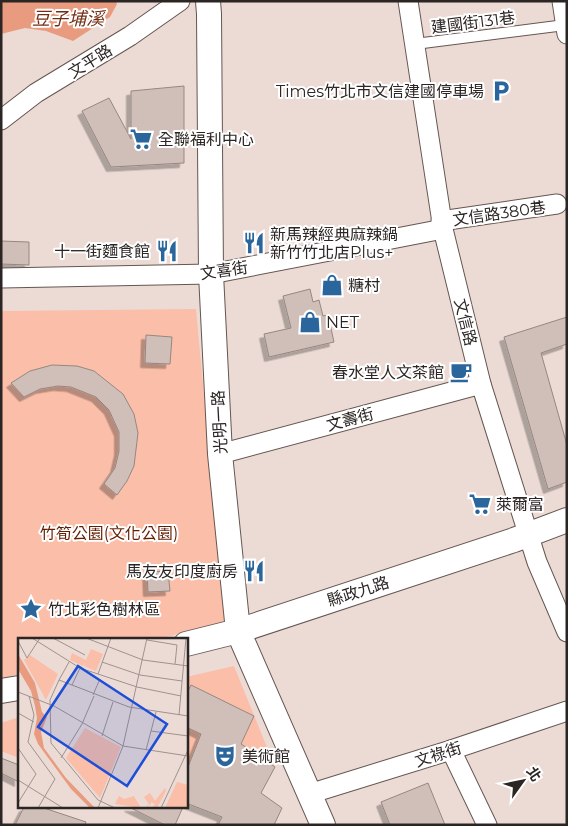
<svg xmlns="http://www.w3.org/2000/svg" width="568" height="826" font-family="Montserrat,'Noto Sans TC',sans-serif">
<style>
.green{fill:#fabea9}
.water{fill:#e99b80}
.building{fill:#d0bfb9;stroke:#968681;filter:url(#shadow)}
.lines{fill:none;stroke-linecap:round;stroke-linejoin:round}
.service-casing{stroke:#655651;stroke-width:12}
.minor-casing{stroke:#655651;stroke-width:21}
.tertiary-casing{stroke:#655651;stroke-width:26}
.service{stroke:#fff;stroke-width:10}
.minor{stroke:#fff;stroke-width:19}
.tertiary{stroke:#fff;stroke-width:24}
.labels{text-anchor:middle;stroke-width:4;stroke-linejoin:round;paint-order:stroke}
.street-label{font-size:16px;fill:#2b2523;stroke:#fff}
.poi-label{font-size:16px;fill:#2b2523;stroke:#fff;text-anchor:start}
.park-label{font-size:16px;fill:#621e02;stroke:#fff}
.water-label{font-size:18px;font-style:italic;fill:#732d13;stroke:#fff}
.inset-road{fill:none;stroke:#9f928e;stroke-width:1}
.view{fill:#1d4ed8;fill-opacity:0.15;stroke:#1d4ed8;stroke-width:2.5}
.inset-edge{fill:none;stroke:#2b2523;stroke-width:2.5}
</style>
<defs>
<filter id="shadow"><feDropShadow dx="-4.5" dy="4.5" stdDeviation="0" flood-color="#0004"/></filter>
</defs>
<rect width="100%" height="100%" fill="#ecdbd5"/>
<g class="green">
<polygon points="196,309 225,622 154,640 19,640 19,674 1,679 1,311"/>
<polygon points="234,666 275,767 241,744 254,716 191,686 186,695 186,677"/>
<polygon points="19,717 19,758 1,751 1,723"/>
<polygon points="186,727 201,734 186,772"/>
</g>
<polygon class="water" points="1,1 116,1 117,4 110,17 73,41 46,31 25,28 1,34"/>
<g class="building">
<polygon points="184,86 184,163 111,167 82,111 109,98 131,139 131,91"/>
<polygon points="1,241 29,242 29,265 1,264"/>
<polygon points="310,289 313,302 319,300 323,316 328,315 334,342 269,357 264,334 291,328 283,296"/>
<polygon points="567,317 567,344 541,353 567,445 567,482 548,489 504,337"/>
<polygon points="146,335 172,337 170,364 145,363"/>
<polygon points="52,365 77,366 94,371 123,394 134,414 138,433 134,466 127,481 117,495 104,484 115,468 119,451 119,432 109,410 96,397 71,387 58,386 40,389 24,397 11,383 30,371"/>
<polygon points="168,571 170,591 148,592 147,572"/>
<polygon points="191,685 254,716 241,744 275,767 261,793 282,808 274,825 218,825 222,817 186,803 186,772 201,734 186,727 186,695"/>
<polygon points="1,758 19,765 19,782 1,773"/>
<polygon points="428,783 445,825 390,825 381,802"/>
<polygon points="24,807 41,807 86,822 85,825 15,825"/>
<polygon points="129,807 183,807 175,825 165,825"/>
</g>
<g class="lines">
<g class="service-casing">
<polyline id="service" points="415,44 565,25"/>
</g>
<g class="minor-casing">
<g id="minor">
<polyline points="408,1 443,229 481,384 537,562 567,632"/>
<polyline points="562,1 567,34"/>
<polyline points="1,120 36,93 130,36 180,1"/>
<polyline points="441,221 557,204"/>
<polyline points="1,278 211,274 443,229"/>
<polyline points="220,454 481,384"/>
<polyline points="451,750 487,825"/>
<polyline points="309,794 451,750 567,711"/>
</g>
</g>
<g class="tertiary-casing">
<g id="tertiary">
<polyline points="208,1 209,14 211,274 220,454 238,631 323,825"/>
<polyline points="186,644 238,631 514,540 567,520"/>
<polyline points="1,691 19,688"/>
</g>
</g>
<use href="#service" class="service"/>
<use href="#minor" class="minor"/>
<use href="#tertiary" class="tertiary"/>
</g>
<defs>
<g id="parking-bare" transform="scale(1.725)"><path d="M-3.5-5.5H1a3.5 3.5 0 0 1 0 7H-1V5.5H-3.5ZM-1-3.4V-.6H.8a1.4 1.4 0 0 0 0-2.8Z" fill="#2a659c" stroke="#fff" stroke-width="2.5" paint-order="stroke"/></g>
<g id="supermarket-bare" transform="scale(1.725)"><path d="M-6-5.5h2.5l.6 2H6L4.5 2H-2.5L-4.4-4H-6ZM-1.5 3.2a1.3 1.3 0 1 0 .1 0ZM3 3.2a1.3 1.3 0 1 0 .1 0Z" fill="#2a659c" stroke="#fff" stroke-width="2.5" paint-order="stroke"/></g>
<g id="restaurant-bare" transform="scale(1.725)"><path d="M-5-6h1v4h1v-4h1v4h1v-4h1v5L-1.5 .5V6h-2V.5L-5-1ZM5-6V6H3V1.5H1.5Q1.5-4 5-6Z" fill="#2a659c" stroke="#fff" stroke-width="2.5" paint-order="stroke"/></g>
<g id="shop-bare" transform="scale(1.725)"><path d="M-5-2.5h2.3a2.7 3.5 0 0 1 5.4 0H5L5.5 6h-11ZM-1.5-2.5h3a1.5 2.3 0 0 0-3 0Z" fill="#2a659c" stroke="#fff" stroke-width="2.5" paint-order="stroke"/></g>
<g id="cafe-bare" transform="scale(1.725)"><path d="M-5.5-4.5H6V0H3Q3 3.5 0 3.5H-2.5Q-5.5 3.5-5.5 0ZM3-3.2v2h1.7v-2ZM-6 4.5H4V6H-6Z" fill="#2a659c" stroke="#fff" stroke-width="2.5" paint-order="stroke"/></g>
<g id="sight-bare" transform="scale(1.725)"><path d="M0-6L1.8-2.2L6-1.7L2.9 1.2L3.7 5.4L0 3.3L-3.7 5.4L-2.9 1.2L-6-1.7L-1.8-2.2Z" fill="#2a659c" stroke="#fff" stroke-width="2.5" paint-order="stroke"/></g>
<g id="theatre-bare" transform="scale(1.725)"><path d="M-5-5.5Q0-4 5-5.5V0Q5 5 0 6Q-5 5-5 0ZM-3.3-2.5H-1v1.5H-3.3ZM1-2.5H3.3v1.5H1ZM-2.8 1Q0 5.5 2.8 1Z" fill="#2a659c" stroke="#fff" stroke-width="2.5" paint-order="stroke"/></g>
</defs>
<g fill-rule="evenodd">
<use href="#parking-bare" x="501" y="91"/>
<use href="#supermarket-bare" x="141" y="139"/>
<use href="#restaurant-bare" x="254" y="243"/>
<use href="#restaurant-bare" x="167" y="251"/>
<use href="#shop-bare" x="332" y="285"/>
<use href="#shop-bare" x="310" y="322"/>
<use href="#cafe-bare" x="461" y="372"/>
<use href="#supermarket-bare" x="480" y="504"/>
<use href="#restaurant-bare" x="254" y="571"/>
<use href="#sight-bare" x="31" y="609"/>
<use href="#theatre-bare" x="225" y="756"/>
</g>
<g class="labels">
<g class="street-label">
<text transform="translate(473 22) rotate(-7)" y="6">建國街131巷</text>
<text transform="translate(90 61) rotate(-32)" y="6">文平路</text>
<text transform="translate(499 213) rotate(-8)" y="6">文信路380巷</text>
<text transform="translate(224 270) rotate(-8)" y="6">文喜街</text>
<text transform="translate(466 322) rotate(76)" y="6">文信路</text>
<text transform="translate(350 419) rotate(-15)" y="6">文壽街</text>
<text transform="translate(219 422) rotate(-93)" y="6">光明一路</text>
<text transform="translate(358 591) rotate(-18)" y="6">縣政九路</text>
<text transform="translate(438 754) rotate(-18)" y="6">文祿街</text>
</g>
<g class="poi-label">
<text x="484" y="97" text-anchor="end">Times竹北市文信建國停車場</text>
<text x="158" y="145">全聯福利中心</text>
<text x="270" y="240">新馬辣經典麻辣鍋<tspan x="270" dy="18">新竹竹北店Plus+</tspan></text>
<text x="150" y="257" text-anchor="end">十一街麵食館</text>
<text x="348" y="291">糖村</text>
<text x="326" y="328">NET</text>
<text x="444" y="378" text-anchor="end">春水堂人文茶館</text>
<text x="496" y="510">萊爾富</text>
<text x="238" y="577" text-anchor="end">馬友友印度廚房</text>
<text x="48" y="615">竹北彩色樹林區</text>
<text x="242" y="762">美術館</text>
</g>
<g class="park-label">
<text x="109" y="539">竹筍公園(文化公園)</text>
</g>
<g class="water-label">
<text x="68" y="25">豆子埔溪</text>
</g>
</g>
<g transform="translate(18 638)">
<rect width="170" height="170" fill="#ecdbd5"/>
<path d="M73,11L85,16L78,33L66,28L67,24L65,28L52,22L54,15L68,22ZM12,17L40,36L28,62L6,22ZM67,90L103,109L82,160L48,120ZM159,144L170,147V170H147ZM147,150L148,153L139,170H129V166L131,169H135L137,166L133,164L132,168L126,159L132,155L137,163ZM101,158L106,161L116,158L123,170L97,166Z" fill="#fabea9"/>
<path d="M0,16L17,45L24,74L29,79L23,94L26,110L48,140L77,170H72L53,151L20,106L16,96L19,80L17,68L13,53L0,31Z" fill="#e99b80"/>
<path class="inset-road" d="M14,0L62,30L119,49L163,58M35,0L67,17M68,0L125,22L170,28M129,2L159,7L157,26M0,3L9,20M9,20L22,0M84,24L122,37L164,43M80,36L93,0M41,42L51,24M54,47L62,30M0,54L36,68L105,108L170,118M75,57L81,43M11,58L16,77L10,104L37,141L20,170M0,75L16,84M161,77L168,0M133,93L170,98M84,98L95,64M0,110L18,136L0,165M128,112L138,74M43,120L64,86L76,58M0,142L45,170M80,170L105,108L129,0M97,170L80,162L33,105L32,62L41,42L111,69L170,78M143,170L170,112"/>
<path class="view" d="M60,28L149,86L109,148L20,89Z"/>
<rect width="170" height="170" class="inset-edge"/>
</g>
<rect width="568" height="826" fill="none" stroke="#2b2523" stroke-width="5"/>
<g transform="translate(523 781) rotate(57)" stroke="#ffffff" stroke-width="4" paint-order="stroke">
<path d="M0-4L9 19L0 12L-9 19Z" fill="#2b2523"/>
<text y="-8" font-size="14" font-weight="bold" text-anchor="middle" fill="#2b2523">北</text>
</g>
</svg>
